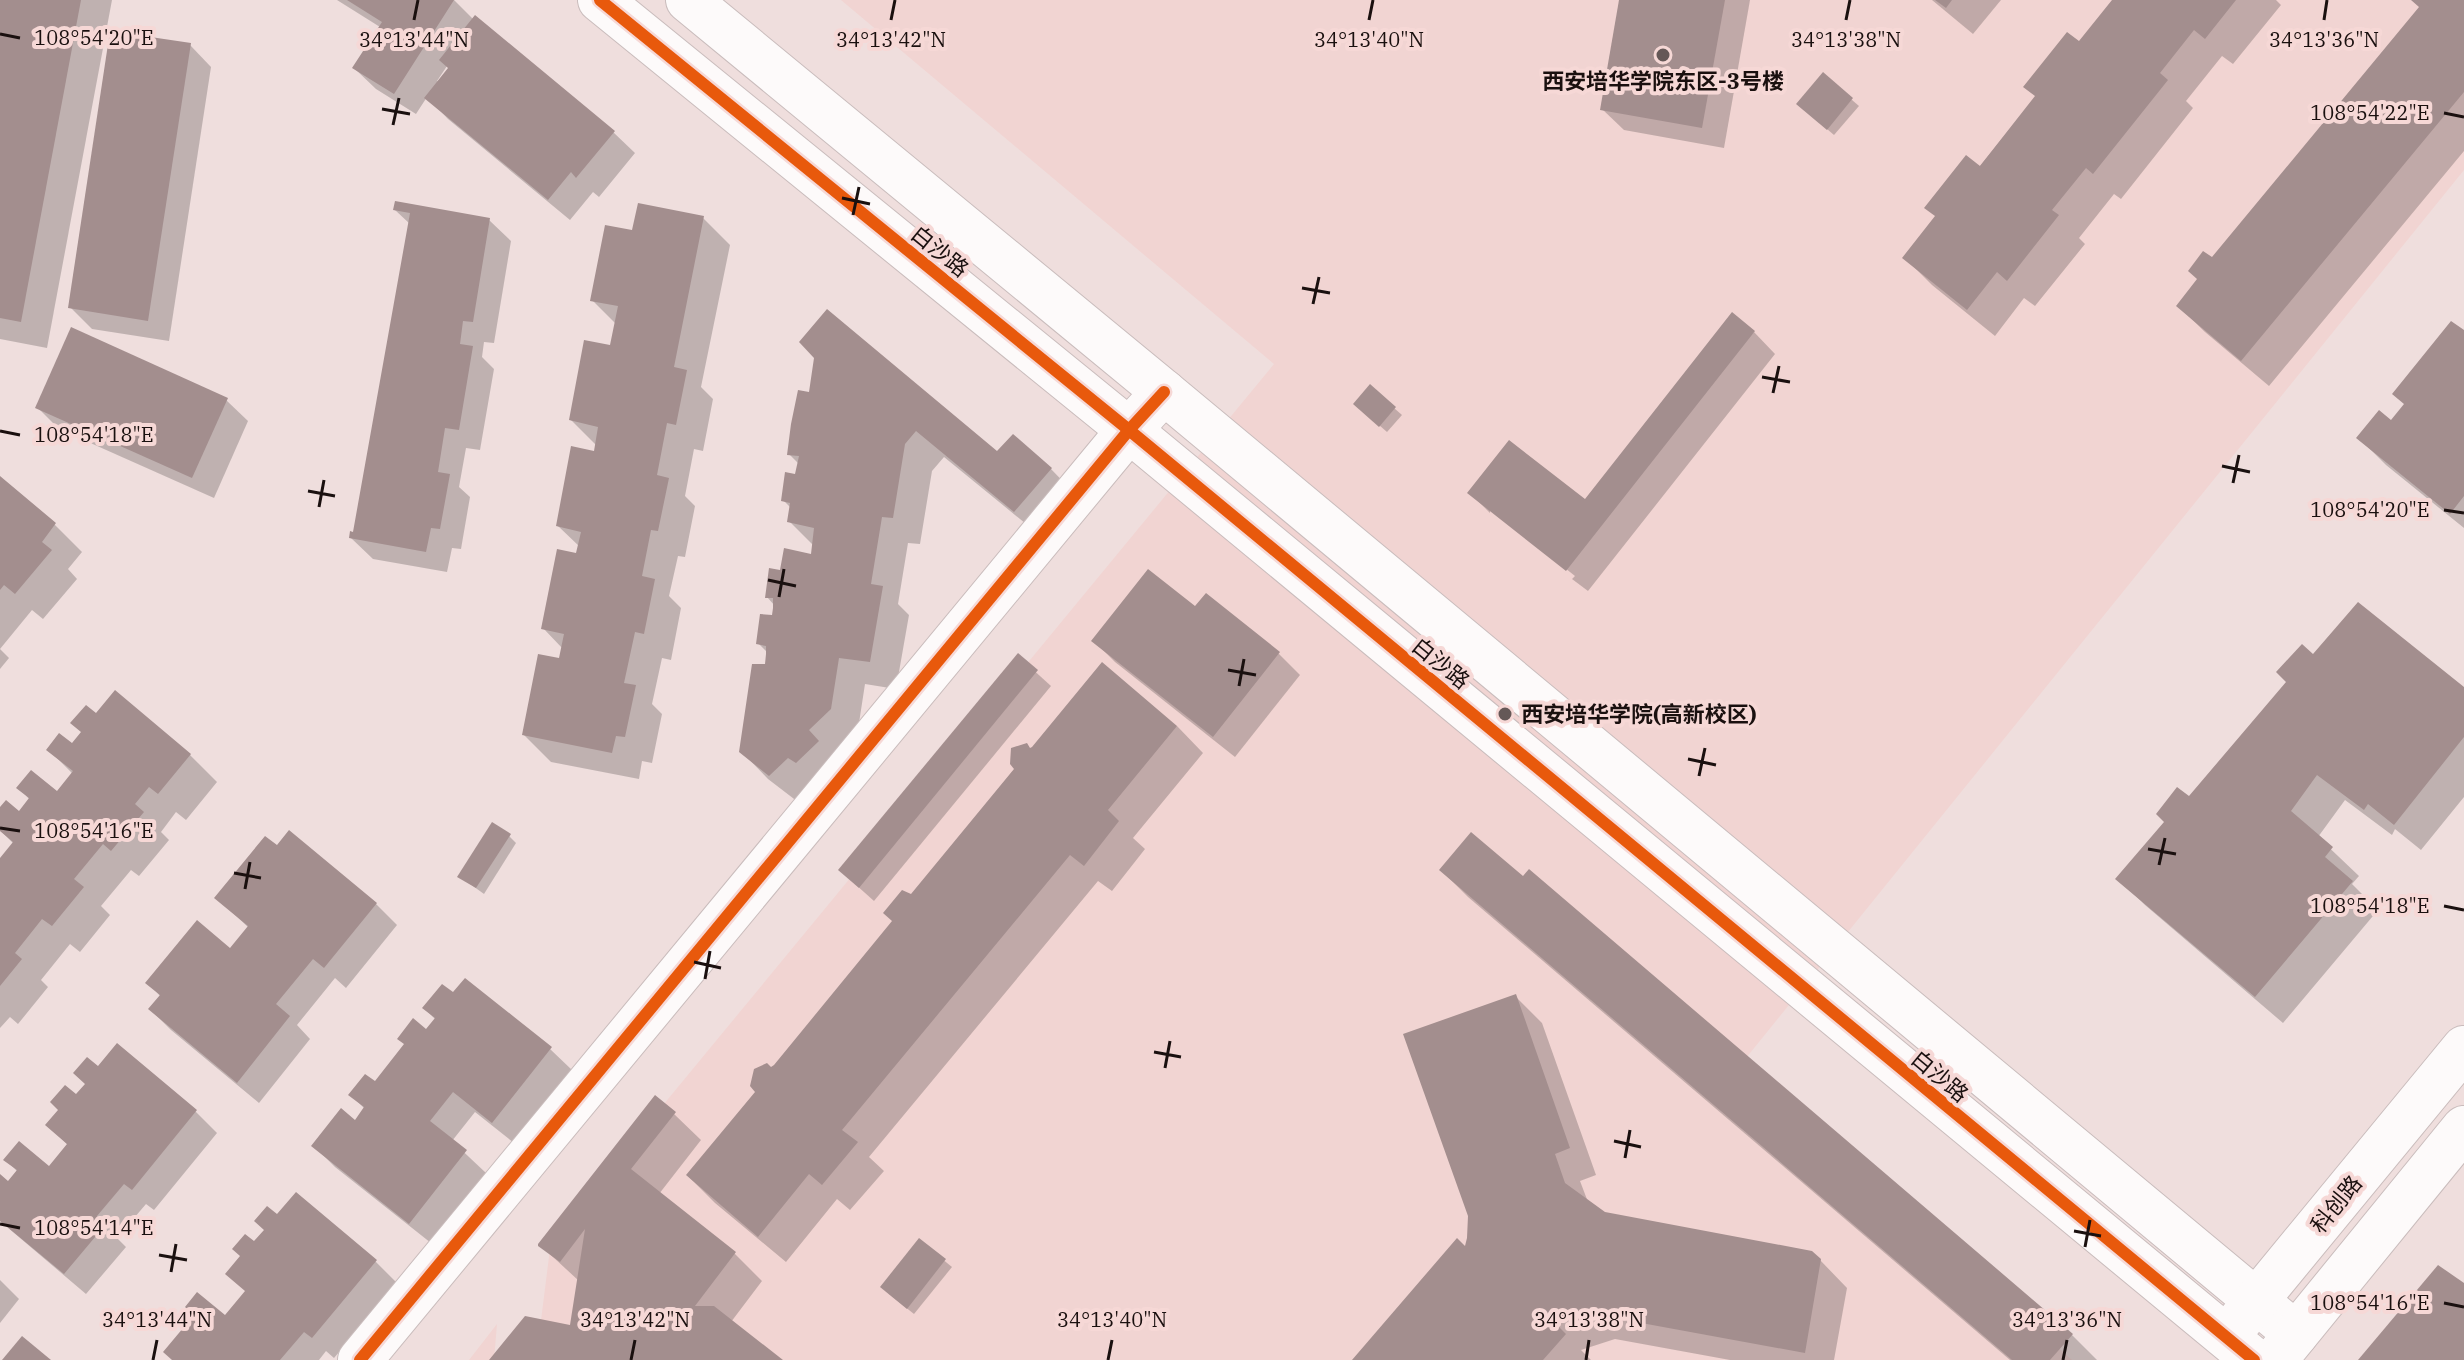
<svg xmlns="http://www.w3.org/2000/svg" width="2464" height="1360" font-family="'IBM Plex Serif','Noto Sans SC',serif">
<style>
.built{fill:#f1d4d2}
.shadow{fill:#0003;fill-rule:evenodd}
.building{fill:#a38e8e}
.lines{fill:none;stroke-linecap:round;stroke-linejoin:round}
.minor-casing{stroke:#c9bcbc;stroke-width:46}
.tertiary-casing{stroke:#c9bcbc;stroke-width:46}
.minor{stroke:#fdfafa;stroke-width:44}
.tertiary{stroke:#fdfafa;stroke-width:44}
.cycleway-casing{stroke:#f6d8d6;stroke-width:17}
.cycleway{stroke:#e8590c;stroke-width:12}
.ticks{fill:none;stroke:#1a100f;stroke-width:3}
.poi-dot{fill:#655857;stroke:#f6d8d6;stroke-width:3}
.labels{text-anchor:middle;stroke-width:8;stroke-linejoin:round;paint-order:stroke}
.poi-label{font-size:22px;font-weight:bold;fill:#1a100f;stroke:#f6d8d6}
.street-label{font-size:22px;fill:#1a100f;stroke:#f6d8d6}
.ticks-label{font-size:20px;text-anchor:middle;fill:#1a100f;stroke:#f6d8d6;stroke-width:8;stroke-linejoin:round;paint-order:stroke}
</style>
<rect width="100%" height="100%" fill="#efdedd"/>
<g class="built">
<polygon points="841,0 2464,0 2464,170 1742,1063 2072,1360 536,1360 551,1241 1274,364"/>
<polygon points="497,1324 494,1360 469,1360"/>
</g>
<g class="shadow">
<polygon points="0,0 112,0 47,348 0,339"/>
<path d="M337,0H454L474,20L613,132L635,153L599,197L593,192L570,220L448,119L427,97L416,114L376,89L354,68L380,27ZM447,66L450,69L439,82L437,81Z"/>
<polygon points="1621,0 1750,0 1724,148 1624,130 1602,109"/>
<polygon points="1932,0 2001,0 1973,34"/>
<polygon points="2115,0 2276,0 2281,5 2233,64 2222,56 2186,101 2193,108 2121,199 2114,194 2079,238 2085,244 2035,306 2024,298 1995,336 1932,285 1905,258"/>
<polygon points="2413,0 2464,0 2464,151 2269,386 2205,332 2178,306 2212,260 2421,7"/>
<polygon points="190,45 211,67 169,341 92,329 70,307"/>
<polygon points="1823,75 1859,106 1834,135 1806,111"/>
<polygon points="395,210 489,220 511,241 494,343 484,342 482,357 494,369 480,450 466,448 459,487 470,497 461,549 452,548 447,572 373,559 351,538 355,534 410,224"/>
<polygon points="703,218 730,245 701,387 713,399 703,451 694,449 685,496 695,506 685,557 678,556 669,596 681,608 671,660 662,658 652,704 662,714 652,763 642,761 639,779 551,762 524,735 561,661 563,649 543,628 580,547 558,526 595,453 597,446 571,420 612,348 616,324 592,300 634,232"/>
<polygon points="1754,332 1775,354 1588,591 1572,579 1575,576 1490,508 1490,513 1470,493 1585,502"/>
<polygon points="2464,333 2464,528 2386,465 2359,438 2391,422"/>
<polygon points="1370,387 1402,415 1387,432 1363,411"/>
<polygon points="800,392 1051,469 1077,496 1042,537 944,457 932,471 920,544 908,543 898,604 909,615 896,689 865,684 857,736 798,802 768,779 741,751 769,654 758,643 773,617 775,606 767,597 782,572 813,556 814,546 789,521 791,508 783,500 797,477 799,464 789,454"/>
<polygon points="226,400 248,421 214,498 59,429 37,407"/>
<polygon points="0,478 55,525 82,552 68,569 77,579 43,619 32,610 0,649"/>
<polygon points="1196,609 1279,654 1300,675 1235,757 1115,662 1094,641"/>
<polygon points="0,649 9,658 0,669"/>
<polygon points="1018,656 1051,686 874,901 855,884"/>
<polygon points="2314,657 2464,690 2464,797 2421,850 2395,829 2392,835 2345,800 2318,837 2359,876 2352,884 2378,910 2283,1023 2145,905 2118,878"/>
<polygon points="96,716 190,755 217,782 186,820 176,812 161,832 169,840 139,876 131,870 101,906 110,915 80,952 70,944 41,980 48,987 18,1024 10,1017 0,1028 0,862 14,844 0,830 0,811 20,814 30,800 19,788 57,794 73,774 49,750 72,746"/>
<polygon points="1177,726 1203,753 1133,838 1145,849 1112,891 1098,881 869,1157 884,1171 850,1210 837,1199 786,1262 715,1203 688,1176 758,1092 771,1070 895,922 911,897 1030,750"/>
<polygon points="509,836 516,843 484,894 459,876"/>
<polygon points="1441,870 2072,1335 2097,1360 2010,1360 1468,897"/>
<polygon points="217,898 376,904 397,925 346,988 335,978 297,1025 310,1039 259,1103 171,1030 150,1009 161,997 148,983 230,951 249,928"/>
<polygon points="1515,996 1542,1023 1596,1175 1580,1181 1588,1202 1604,1214 1820,1260 1847,1288 1834,1360 1730,1360 1615,1339 1581,1350 1591,1360 1355,1360 1467,1250"/>
<polygon points="424,1008 550,1049 572,1070 514,1143 475,1112 452,1141 486,1173 431,1243 335,1167 314,1146 355,1122 365,1109 351,1095 375,1084 427,1032 436,1020"/>
<polygon points="117,1046 196,1112 217,1133 154,1210 146,1204 117,1238 126,1247 86,1294 0,1221 0,1177 8,1183 18,1172 6,1160 49,1169 68,1145 48,1125 76,1097"/>
<polygon points="674,1114 701,1140 659,1194 735,1254 762,1281 731,1322 780,1360 492,1360 572,1327 579,1281 540,1245"/>
<polygon points="296,1194 376,1262 397,1283 334,1358 326,1351 319,1360 173,1360 196,1315 225,1318 246,1292 255,1244"/>
<polygon points="920,1241 952,1267 914,1314 889,1294"/>
<polygon points="0,1280 19,1299 0,1323"/>
</g>
<g class="building">
<polygon points="0,0 81,0 21,322 0,318"/>
<polygon points="347,0 454,0 394,94 352,68 382,22"/>
<polygon points="1619,0 1725,0 1702,128 1600,110"/>
<polygon points="1935,0 1952,0 1946,8"/>
<polygon points="2112,0 2236,0 2205,39 2194,30 2160,73 2168,80 2093,174 2086,168 2052,210 2059,215 2007,281 1997,272 1967,310 1902,258 1935,216 1924,208 1966,155 1980,166 2035,96 2023,87 2067,32 2079,41"/>
<polygon points="2411,0 2464,0 2464,92 2241,361 2176,306 2197,279 2188,271 2203,251 2212,257 2419,7"/>
<polygon points="475,15 615,131 576,178 571,172 548,200 424,98 448,68 439,60"/>
<polygon points="110,31 191,43 148,321 68,308"/>
<polygon points="1823,72 1853,98 1827,130 1796,104"/>
<polygon points="395,201 490,218 473,322 463,321 460,344 473,346 459,430 445,428 438,472 450,474 440,529 431,528 426,552 349,538 350,531 353,532 410,213 393,210"/>
<polygon points="638,203 704,216 674,367 687,370 676,425 667,423 657,475 669,478 658,531 651,530 642,576 655,579 644,634 635,632 624,683 636,685 625,737 616,736 612,753 522,735 538,654 559,658 564,634 541,629 557,549 576,553 581,532 556,526 571,446 594,451 598,427 569,420 584,340 610,345 618,306 590,301 605,225 632,230"/>
<polygon points="827,309 997,451 1013,434 1052,468 1014,512 916,431 905,444 893,518 882,517 871,584 883,586 870,662 839,658 831,709 809,730 819,741 796,763 788,758 769,776 739,752 752,664 765,664 766,654 766,646 756,644 760,614 772,615 773,608 773,598 765,598 769,568 780,570 784,548 811,554 814,528 787,522 790,503 781,501 785,472 795,474 799,456 787,455 791,424 798,390 809,392 814,358 799,342"/>
<polygon points="1732,312 1755,331 1566,571 1467,493 1509,440 1585,499"/>
<polygon points="2451,321 2464,330 2464,496 2450,514 2356,438 2379,410 2391,420 2404,404 2392,394"/>
<polygon points="71,327 228,398 192,478 35,408"/>
<polygon points="1370,384 1396,407 1379,427 1353,404"/>
<polygon points="0,476 56,523 42,542 52,550 15,594 4,585 0,590"/>
<polygon points="1148,569 1195,606 1206,593 1280,652 1213,737 1091,641"/>
<polygon points="2358,602 2464,687 2464,737 2394,825 2368,804 2364,810 2317,775 2291,811 2333,847 2325,857 2353,881 2255,997 2115,879 2164,822 2156,814 2177,787 2189,796 2286,682 2276,672 2302,644 2313,654"/>
<polygon points="1018,653 1038,670 859,888 838,870"/>
<polygon points="1102,662 1177,726 1108,810 1119,821 1084,866 1070,855 842,1130 858,1142 822,1185 809,1174 758,1237 686,1175 755,1092 750,1086 754,1069 767,1063 771,1067 774,1065 892,921 883,913 902,890 911,894 1014,769 1010,764 1011,748 1027,743 1030,748 1032,747"/>
<polygon points="115,690 191,754 158,794 149,787 135,804 144,812 111,851 103,844 74,879 84,887 52,926 42,919 15,953 22,959 0,986 0,858 13,842 0,831 0,807 6,800 19,811 29,798 16,788 31,770 57,791 73,771 46,750 59,733 72,743 81,732 70,723 86,705 96,713"/>
<polygon points="492,822 511,834 476,888 457,877"/>
<polygon points="289,830 377,903 324,968 313,959 276,1004 290,1016 237,1083 148,1009 160,995 145,983 197,920 230,948 248,926 214,898 265,836 277,845"/>
<polygon points="1471,832 1523,876 1529,869 2073,1334 2050,1360 2012,1360 1439,870"/>
<polygon points="465,978 552,1047 492,1123 453,1092 430,1121 467,1150 409,1224 311,1146 341,1108 355,1120 364,1107 348,1095 365,1074 375,1081 404,1044 397,1039 413,1018 426,1029 435,1018 422,1008 442,984 453,992"/>
<polygon points="1516,994 1570,1148 1555,1154 1565,1183 1605,1212 1812,1251 1821,1259 1805,1353 1587,1313 1555,1323 1566,1334 1543,1360 1352,1360 1457,1238 1465,1246 1467,1238 1468,1216 1403,1034"/>
<polygon points="117,1043 197,1110 132,1190 124,1184 97,1216 106,1224 64,1274 0,1221 0,1174 8,1181 17,1170 3,1160 19,1141 49,1166 67,1144 45,1125 58,1110 50,1102 65,1085 76,1094 85,1084 73,1073 87,1057 98,1066"/>
<polygon points="655,1095 676,1112 631,1169 736,1252 695,1306 714,1306 783,1360 489,1360 525,1316 570,1325 585,1229 560,1262 538,1246 538,1244"/>
<polygon points="296,1192 377,1260 312,1338 304,1332 280,1360 172,1360 163,1352 194,1315 185,1307 197,1292 225,1315 245,1291 225,1274 240,1256 232,1249 245,1234 254,1241 264,1230 254,1221 267,1206 277,1214"/>
<polygon points="919,1238 946,1259 907,1309 880,1287"/>
<polygon points="2438,1265 2464,1283 2464,1360 2358,1360"/>
<polygon points="22,1336 51,1360 2,1360"/>
</g>
<g class="lines">
<g class="minor-casing">
<polyline id="minor" points="360,1360 1129,430 1164,392"/>
</g>
<g class="tertiary-casing">
<g id="tertiary">
<polyline points="600,0 1129,430 2254,1360"/>
<polyline points="688,0 1164,392 2296,1334"/>
<polyline points="2237,1324 2464,1048"/>
<polyline points="2279,1355 2464,1128"/>
</g>
</g>
<use href="#minor" class="minor"/>
<use href="#tertiary" class="tertiary"/>
<g class="cycleway-casing">
<g id="cycleway">
<polyline points="600,0 1129,430 2254,1360"/>
<polyline points="360,1360 1129,430 1164,392"/>
</g>
</g>
<use href="#cycleway" class="cycleway"/>
</g>
<path class="ticks" d="M414,20L418,0M891,20L895,0M1369,20L1373,0M1846,20L1850,0M2324,20L2327,0M0,34L20,38M382,109L410,114M2444,113L2464,117M393,125L399,98M842,198L870,204M853,215L859,187M1302,288L1330,293M1313,304L1319,277M1762,377L1790,382M1773,393L1779,366M0,431L20,435M2222,466L2250,472M2233,483L2239,455M308,491L335,496M319,507L324,480M2444,510L2464,513M768,580L796,586M779,597L784,569M1228,670L1256,675M1239,686L1244,659M1688,759L1716,765M1699,776L1705,748M0,828L20,831M2148,849L2176,854M2159,865L2165,838M234,873L261,878M245,889L250,862M2444,906L2464,910M694,962L721,968M705,979L710,951M1154,1052L1181,1057M1165,1068L1170,1041M1614,1141L1641,1147M1625,1158L1630,1130M0,1224L20,1228M2074,1231L2101,1236M2085,1247L2090,1220M159,1255L187,1260M171,1272L176,1244M2444,1303L2464,1307M153,1360L157,1340M631,1360L635,1340M1108,1360L1112,1340M1586,1360L1589,1340M2063,1360L2067,1340"/>
<g class="poi-dot">
<circle cx="1663" cy="55" r="8"/>
<circle cx="1505" cy="714" r="8"/>
</g>
<g class="labels">
<g class="poi-label">
<text x="1663" y="89">西安培华学院东区-3号楼</text>
<text x="1521" y="722" text-anchor="start">西安培华学院(高新校区)</text>
</g>
<g class="street-label">
<text transform="translate(940 251) rotate(39)" y="8">白沙路</text>
<text transform="translate(1441 663) rotate(39)" y="8">白沙路</text>
<text transform="translate(1940 1076) rotate(40)" y="8">白沙路</text>
<text transform="translate(2336 1204) rotate(-51)" y="8">科创路</text>
</g>
</g>
<g class="ticks-label">
<text x="94" y="45">108°54'20"E</text>
<text x="414" y="47">34°13'44"N</text>
<text x="891" y="47">34°13'42"N</text>
<text x="1369" y="47">34°13'40"N</text>
<text x="1846" y="47">34°13'38"N</text>
<text x="2324" y="47">34°13'36"N</text>
<text x="2370" y="120">108°54'22"E</text>
<text x="94" y="442">108°54'18"E</text>
<text x="2370" y="517">108°54'20"E</text>
<text x="94" y="838">108°54'16"E</text>
<text x="2370" y="913">108°54'18"E</text>
<text x="94" y="1235">108°54'14"E</text>
<text x="2370" y="1310">108°54'16"E</text>
<text x="157" y="1327">34°13'44"N</text>
<text x="635" y="1327">34°13'42"N</text>
<text x="1112" y="1327">34°13'40"N</text>
<text x="1589" y="1327">34°13'38"N</text>
<text x="2067" y="1327">34°13'36"N</text>
</g>
</svg>
